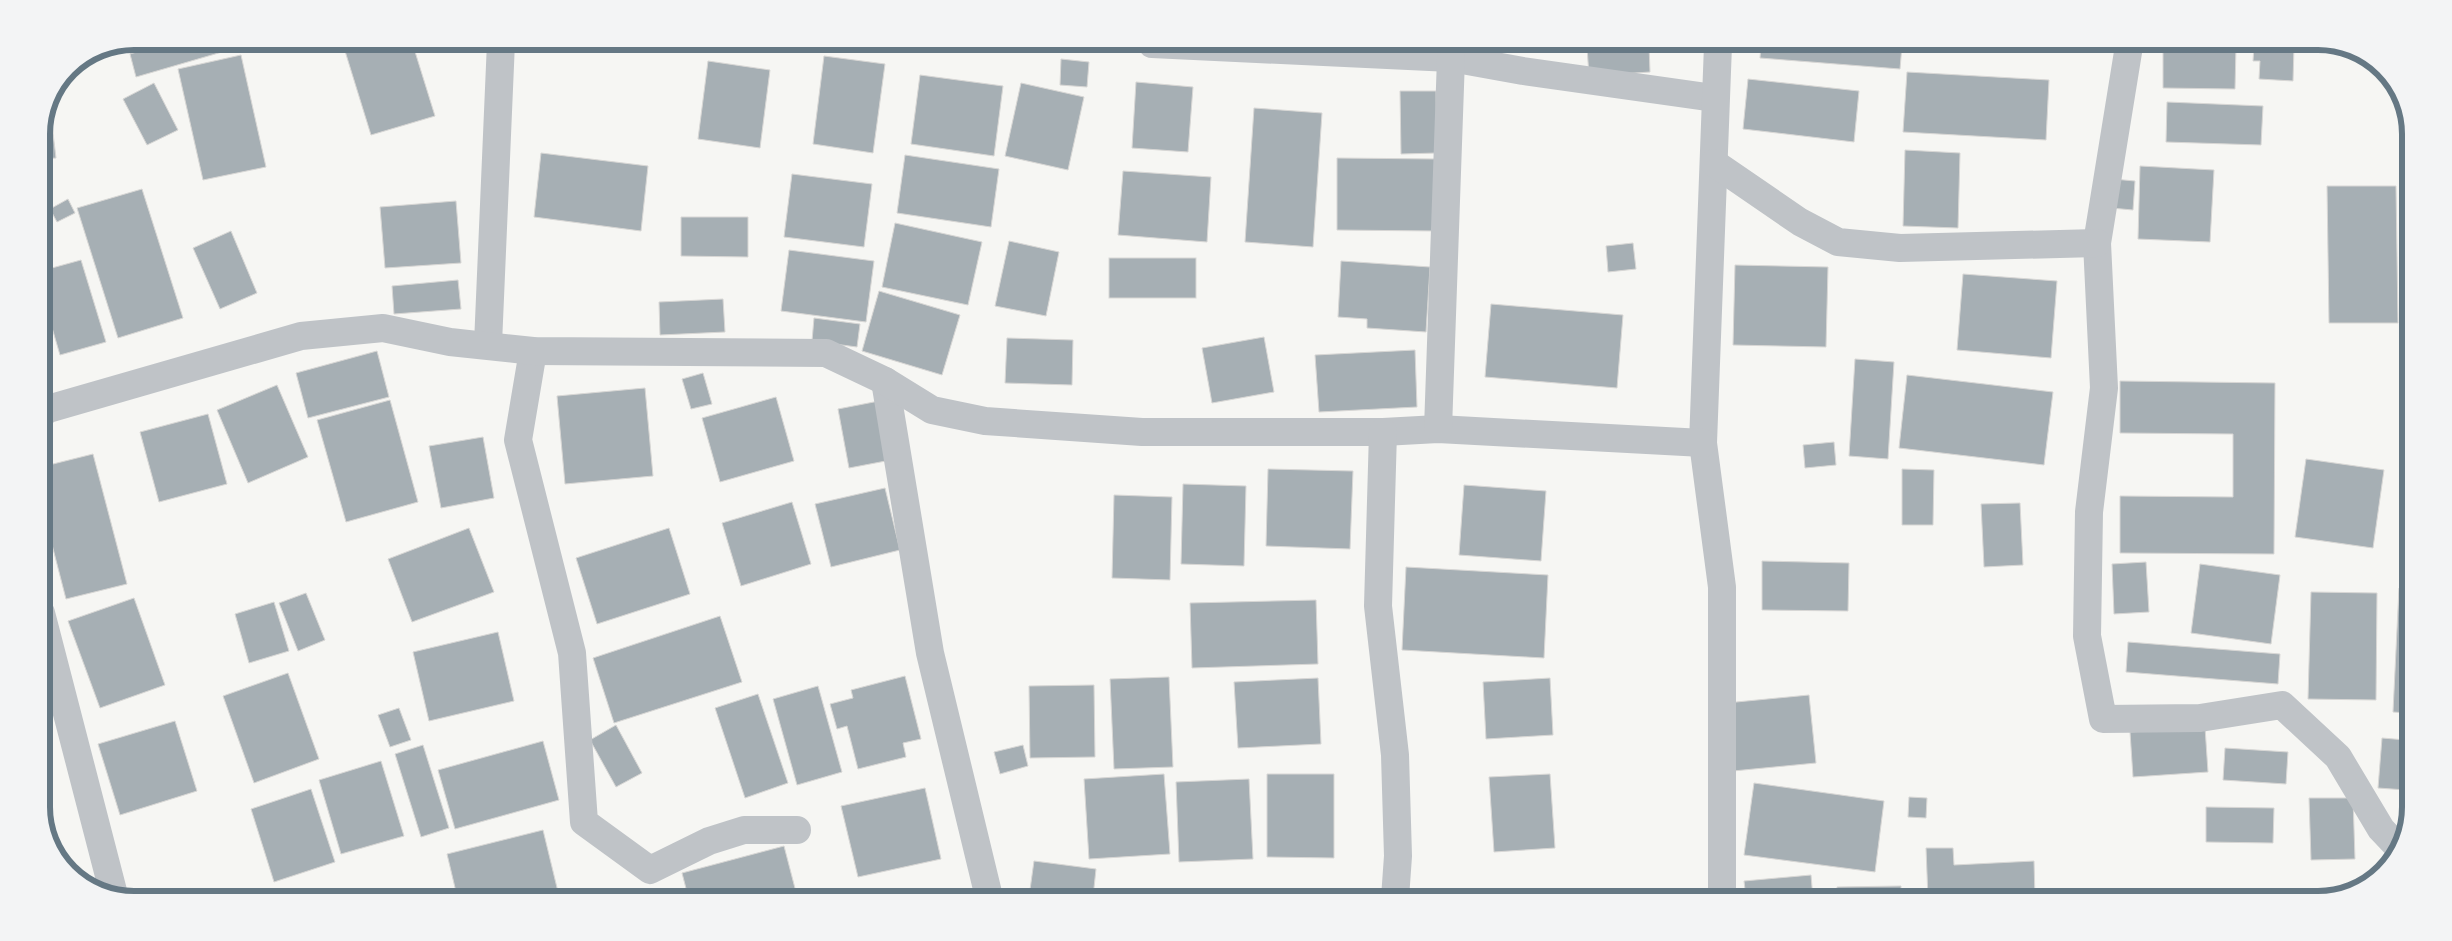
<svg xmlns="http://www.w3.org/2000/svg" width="2452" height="941" font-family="'Noto Sans',sans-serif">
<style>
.building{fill:#a6afb4;stroke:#d8d7d5}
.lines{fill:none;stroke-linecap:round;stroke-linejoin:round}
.minor{stroke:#bfc3c7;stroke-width:28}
.rim{fill:none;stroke:#657884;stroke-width:6}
</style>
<rect width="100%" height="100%" fill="#f6f6f3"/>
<g class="building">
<polygon points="173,41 252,42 253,43 136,77 130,54"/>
<polygon points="374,42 412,42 435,116 371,135 345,51"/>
<polygon points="528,42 599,42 598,51"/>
<polygon points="1649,45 1650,72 1589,76 1587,47"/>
<polygon points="1761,45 1902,45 1900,69 1760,58"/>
<polygon points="2163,46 2236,46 2235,89 2163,88"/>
<polygon points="2254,46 2294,46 2293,81 2259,79 2260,61 2253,61"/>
<polygon points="241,55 266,167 203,180 178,69"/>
<polygon points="824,56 885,64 873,153 813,144"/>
<polygon points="1061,59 1089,62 1087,87 1060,85"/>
<polygon points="708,61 770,70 760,148 698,139"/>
<polygon points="1907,72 2049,80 2046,140 1903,132"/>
<polygon points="920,75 1003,86 994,156 911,144"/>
<polygon points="1748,79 1859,91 1854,142 1743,129"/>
<polygon points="1136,82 1193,87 1188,152 1132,148"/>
<polygon points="154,83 178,130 147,145 123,99"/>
<polygon points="1021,83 1084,97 1068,170 1005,156"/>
<polygon points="1400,91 1436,91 1437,153 1401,154"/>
<polygon points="2167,102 2263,106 2261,145 2166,142"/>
<polygon points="50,108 56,158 41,159 41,128"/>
<polygon points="1254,108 1322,113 1313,247 1245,242"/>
<polygon points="1905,150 1960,153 1958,228 1903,226"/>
<polygon points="541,153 648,166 641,231 534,217"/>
<polygon points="905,155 999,169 991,227 897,213"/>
<polygon points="1337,158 1436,159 1435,231 1337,230"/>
<polygon points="2140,166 2214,170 2210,242 2138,239"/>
<polygon points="1123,171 1211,177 1207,242 1118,235"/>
<polygon points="792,174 872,184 864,247 784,237"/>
<polygon points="2113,179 2135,181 2133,210 2111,208"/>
<polygon points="2327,186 2396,186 2398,323 2329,323"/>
<polygon points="142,189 183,318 118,338 77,208"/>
<polygon points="68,199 75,213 57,222 50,209"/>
<polygon points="456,201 461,263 385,268 380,207"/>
<polygon points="681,217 748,217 748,257 681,256"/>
<polygon points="895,223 982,242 968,305 882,287"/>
<polygon points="231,231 257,293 220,309 193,248"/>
<polygon points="1009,241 1059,252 1046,316 995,306"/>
<polygon points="1633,243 1636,269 1608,272 1606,246"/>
<polygon points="789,250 874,261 866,322 781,311"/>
<rect x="1109" y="258" width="87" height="40"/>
<polygon points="81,260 106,342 60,355 41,290 41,271"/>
<polygon points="1341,261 1430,267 1426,332 1367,328 1367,319 1338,317"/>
<polygon points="1735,265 1828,267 1826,347 1733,345"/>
<polygon points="1963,274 2057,281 2051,358 1957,350"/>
<polygon points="458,280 461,309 394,314 392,286"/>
<polygon points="879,291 960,315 942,375 862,351"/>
<polygon points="723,299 725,332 660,335 659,302"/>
<polygon points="1491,304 1623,315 1617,388 1485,377"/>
<polygon points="814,318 860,324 857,347 812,341"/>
<polygon points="41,335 51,368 41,370"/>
<polygon points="1264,337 1274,392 1212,403 1202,348"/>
<polygon points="1007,338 1073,340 1072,385 1005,383"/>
<polygon points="1415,350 1417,407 1319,412 1315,355"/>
<polygon points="377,351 389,397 308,418 296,373"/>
<polygon points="1855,359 1894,362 1888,459 1849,456"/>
<polygon points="703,373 712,404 691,409 682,379"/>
<polygon points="1907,375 2053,392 2044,465 1899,448"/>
<polygon points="2120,381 2275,383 2274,554 2120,553 2120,496 2233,497 2233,434 2120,433"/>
<polygon points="277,385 308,457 248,483 217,410"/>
<polygon points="645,388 653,476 565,484 557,396"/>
<polygon points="776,397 794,461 720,482 702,418"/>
<polygon points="390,400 418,502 346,522 317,420"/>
<polygon points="879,401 891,460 849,468 838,409"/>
<polygon points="208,414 227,484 159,502 140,432"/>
<polygon points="483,437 494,498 441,508 429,446"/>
<polygon points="1834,442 1836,465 1805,468 1803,445"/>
<polygon points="93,454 127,584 66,599 41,502 41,467"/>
<polygon points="2306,459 2384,470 2373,548 2295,537"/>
<polygon points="1268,469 1353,471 1350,549 1266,546"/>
<polygon points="1902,469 1934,470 1933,525 1902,525"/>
<polygon points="1183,484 1246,486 1244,566 1181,564"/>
<polygon points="1464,485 1546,491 1541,561 1459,555"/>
<polygon points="885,488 900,550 831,567 815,504"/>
<polygon points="1114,495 1172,497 1170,580 1112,578"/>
<polygon points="792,502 811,564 741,586 722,523"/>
<polygon points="2020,503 2023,565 1984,567 1981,504"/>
<polygon points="469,528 494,592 412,622 388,559"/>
<polygon points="669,528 690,594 597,624 576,558"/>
<polygon points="1762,561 1849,563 1848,611 1762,610"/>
<polygon points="2146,562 2149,612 2114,614 2112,564"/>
<polygon points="2200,564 2280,575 2271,644 2191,633"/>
<polygon points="1406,567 1548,575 1544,658 1402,650"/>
<polygon points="2399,588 2407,588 2407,713 2393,712"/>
<polygon points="2311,592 2377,593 2376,700 2308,699"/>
<polygon points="306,593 325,640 298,651 279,603"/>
<polygon points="134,598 165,685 100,708 68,621"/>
<polygon points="1316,600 1318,664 1192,668 1190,603"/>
<polygon points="274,602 289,651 249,663 235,614"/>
<polygon points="720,616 742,682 614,723 593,658"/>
<polygon points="498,632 514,701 429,721 413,652"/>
<polygon points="2128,642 2280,654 2278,684 2126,672"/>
<polygon points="288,673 319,759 254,783 223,696"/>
<polygon points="905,676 921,739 903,743 906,757 858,769 847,726 837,729 830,704 853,698 851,690"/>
<polygon points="1169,677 1173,767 1114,769 1110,679"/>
<polygon points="1318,678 1321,744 1238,748 1234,682"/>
<polygon points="1550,678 1553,735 1486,739 1483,682"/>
<polygon points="1094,685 1095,757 1030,758 1029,686"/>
<polygon points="818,686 842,772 797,785 773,699"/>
<polygon points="758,694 788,783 745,798 715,708"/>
<polygon points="1809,695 1816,763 1733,771 1726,703"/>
<polygon points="399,708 411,740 390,747 378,715"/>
<polygon points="175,721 197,791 120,815 98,744"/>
<polygon points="616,725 642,773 616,787 590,740"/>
<polygon points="2205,727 2208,772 2133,777 2130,732"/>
<polygon points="2382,738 2406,740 2406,790 2378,788"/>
<polygon points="543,741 559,800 455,829 438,770"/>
<polygon points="423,745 449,828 421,837 395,754"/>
<polygon points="1023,745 1028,766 1000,774 994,752"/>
<polygon points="2225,748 2288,752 2286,784 2223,780"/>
<polygon points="381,761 404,836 341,854 319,780"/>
<polygon points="1164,774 1170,854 1089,859 1084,779"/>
<polygon points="1267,774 1334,774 1334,858 1267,857"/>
<polygon points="1550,774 1555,848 1494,852 1489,777"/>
<polygon points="1249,779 1253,859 1179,862 1176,782"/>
<polygon points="1754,783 1884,801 1875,872 1744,855"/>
<polygon points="925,788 941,859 858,877 841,806"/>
<polygon points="311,789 335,862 274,882 251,809"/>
<polygon points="1909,797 1927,798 1926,818 1908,817"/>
<polygon points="2309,798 2353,798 2355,859 2311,860"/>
<polygon points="2206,807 2274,808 2273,843 2206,842"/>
<polygon points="543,830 559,896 457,896 447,854"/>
<polygon points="784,846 797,896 688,896 682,873"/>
<polygon points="1926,848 1953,848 1954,865 2034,861 2035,899 1928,899"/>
<polygon points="1034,861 1096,869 1093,897 1029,897"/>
<polygon points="1811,875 1813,899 1746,898 1744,881"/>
<polygon points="1901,886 1901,899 1837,899 1837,887"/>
<polygon points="212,889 214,895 189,895"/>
<polygon points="1444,893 1445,898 1412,898"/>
<polygon points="1518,894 1519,898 1462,898 1462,896"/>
</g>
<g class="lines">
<g class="minor">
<polyline points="1152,44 1451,58 1523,71 1714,98"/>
<polyline points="1718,45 1703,443 1722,587 1722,898"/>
<polyline points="2129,46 2097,243 2104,388 2089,512 2087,636 2103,719 2200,718 2282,705 2338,757 2381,829 2398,847"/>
<polyline points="1714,163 1800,222 1838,242 1900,248 2097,243"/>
<polyline points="488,344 501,42"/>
<polyline points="533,351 518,440 572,653 584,822 650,870 709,841 744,830 797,830"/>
<polyline points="885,381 930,653 989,897"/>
<polyline points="41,414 48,409 301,336 383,328 450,342 533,351 826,353 885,381 932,410 985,421 1142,432 1383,432 1438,429 1703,443"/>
<polyline points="1438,429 1451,58"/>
<polyline points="1383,432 1378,606 1395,755 1398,856 1395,898"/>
<polyline points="41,613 114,895"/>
</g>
</g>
<path d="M0 0H2452V941H0ZM134 50H2318A84 84 0 0 1 2402 134V807A84 84 0 0 1 2318 891H134A84 84 0 0 1 50 807V134A84 84 0 0 1 134 50Z" fill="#f3f4f5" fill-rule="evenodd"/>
<path class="rim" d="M134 50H2318A84 84 0 0 1 2402 134V807A84 84 0 0 1 2318 891H134A84 84 0 0 1 50 807V134A84 84 0 0 1 134 50Z"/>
</svg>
